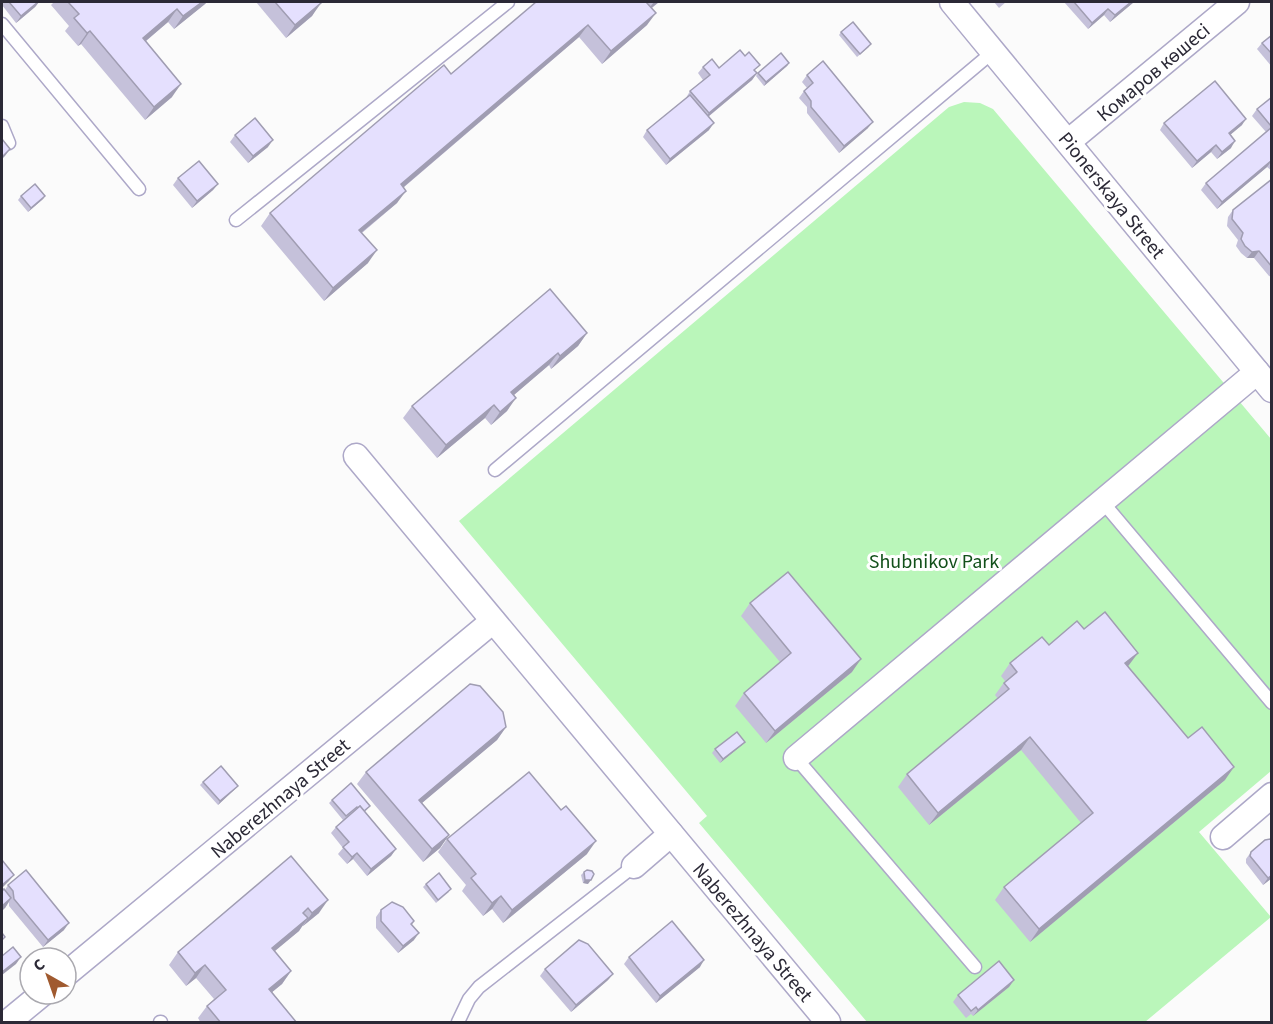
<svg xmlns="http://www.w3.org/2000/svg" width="1273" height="1024" font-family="'Source Sans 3',sans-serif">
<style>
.green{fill:#baf6ba}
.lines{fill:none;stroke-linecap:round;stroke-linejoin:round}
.service-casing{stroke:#ada8c8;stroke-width:15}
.minor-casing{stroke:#ada8c8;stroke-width:27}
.service{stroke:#fff;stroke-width:12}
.minor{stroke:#fff;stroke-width:24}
.wall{fill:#c5c1da}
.shaded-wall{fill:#a09db2}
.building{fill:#e5e0fe;stroke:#a09db2;stroke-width:1.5}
.labels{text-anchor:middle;stroke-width:6;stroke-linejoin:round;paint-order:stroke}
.street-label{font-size:20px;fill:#2b2936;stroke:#fff}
.park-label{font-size:20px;fill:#12501a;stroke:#fff}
</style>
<rect width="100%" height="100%" fill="#fbfbfb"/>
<polygon class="green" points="964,102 980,103 993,109 1271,439 1271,771 1199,832 1271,917 1145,1022 867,1022 699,823 707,816 459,521 949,107"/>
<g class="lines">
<g class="service-casing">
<g id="service">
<polyline points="2,24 139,189"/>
<polyline points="2,126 9,143"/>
<polyline points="236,220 508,2"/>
<polyline points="495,470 994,51"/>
<polyline points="1101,500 1272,703"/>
<polyline points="796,758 975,967"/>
<polyline points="160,1022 161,1022"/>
<polyline points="458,1022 469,999 479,987 634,866"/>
</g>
</g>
<g class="minor-casing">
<g id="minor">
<polyline points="952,2 1272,390"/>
<polyline points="1068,142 1237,2"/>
<polyline points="356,456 828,1022"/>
<polyline points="796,758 1257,372"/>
<polyline points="1223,837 1272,795"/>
<polyline points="634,866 671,834"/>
<polyline points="66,974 493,621"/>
<polyline points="8,1022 42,994"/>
</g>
</g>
<use href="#service" class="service"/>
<use href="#minor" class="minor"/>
</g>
<g class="wall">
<polygon points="2,2 39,2 35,7 16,23 2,5"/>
<polygon points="54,2 207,2 205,4 174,29 168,22 146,41 172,97 145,120 81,44 78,46 65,31 69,26 51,5"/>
<polygon points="256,2 320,2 312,16 286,38"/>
<polygon points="536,2 659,2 652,8 647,25 602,64 579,37 403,188 397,203 362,233 368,263 324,301 261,226 270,213 451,74"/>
<polygon points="994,2 1006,2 999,8"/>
<polygon points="1064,2 1134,2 1110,22 1104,15 1088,29"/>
<polygon points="841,32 869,47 857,57 839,35"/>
<polygon points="1272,35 1272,67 1257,49 1262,43"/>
<polygon points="789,63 787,66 764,86 756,76 758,73"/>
<polygon points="703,67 755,72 757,73 752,80 708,117 709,130 666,165 643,137 647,130 686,98 690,91 703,80 698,73"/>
<polygon points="807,75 868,128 839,153 807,113 807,107 799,98 804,91 807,88 802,82"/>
<polygon points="1272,97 1272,171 1267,167 1217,209 1201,190 1206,183 1266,132 1252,116 1257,109"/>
<polygon points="1164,123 1242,125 1230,135 1231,148 1217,159 1211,152 1192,168 1160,130"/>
<polygon points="235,135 268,147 248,163 230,142"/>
<polygon points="178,178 218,184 213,190 192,208 173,185"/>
<polygon points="1272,179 1272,277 1269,276 1254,258 1247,258 1241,253 1236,246 1238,240 1227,226 1228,217 1233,210"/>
<polygon points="21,196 45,196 43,199 28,212 18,200"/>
<polygon points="587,333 578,346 551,369 549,365 514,395 507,411 491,425 485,418 437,458 403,418 412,406"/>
<polygon points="750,603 852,672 766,743 735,706 744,693 780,662 741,616"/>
<polygon points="1084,629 1129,665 1128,667 1188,738 1225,780 1030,942 995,900 1004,887 1081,823 1021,750 929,825 898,787 907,774 998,699 995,695 1005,681 1001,676 1010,663 1049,645"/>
<polygon points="506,727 497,740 422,803 449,835 440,848 423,862 357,784 366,772"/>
<polygon points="742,745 720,763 712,753 715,749"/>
<polygon points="203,782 238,786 235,789 218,805 200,785"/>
<polygon points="332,800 370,806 365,812 396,849 391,856 367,876 353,859 347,864 338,854 343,848 331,833 336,827 343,820 329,803"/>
<polygon points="447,839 587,854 503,923 492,909 483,916 462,891 466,885 438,852"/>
<polygon points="1272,841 1272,878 1263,885 1246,863 1246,859 1251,852"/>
<polygon points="291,856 319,913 303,926 302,925 299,931 274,951 291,971 282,984 272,992 297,1023 201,1023 198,1018 207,1006 214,999 196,978 186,986 169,965 178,952"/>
<polygon points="584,872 588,884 583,883 581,875"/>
<polygon points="426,884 449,892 436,903 423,887"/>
<polygon points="8,885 64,930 43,947 9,906 9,902 5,908 5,890"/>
<polygon points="381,910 414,921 412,925 414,940 398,953 376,928 376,917"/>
<polygon points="629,957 700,967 656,1003 624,964"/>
<polygon points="545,969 613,974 608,980 571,1012 540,976"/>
<polygon points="1014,980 1009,987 973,1016 971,1014 966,1018 953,1002 958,995"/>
</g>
<g class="shaded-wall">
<polygon points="39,2 35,7 16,23 21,16"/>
<polygon points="202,2 207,2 205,4 174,29 183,16"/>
<polygon points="654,2 659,2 646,12"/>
<polygon points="1131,2 1134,2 1110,22 1115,15"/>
<polygon points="321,3 312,16 286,38 295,25"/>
<polygon points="177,9 168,22 134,51 143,38"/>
<polygon points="1108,9 1104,15 1088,29 1092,23"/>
<polygon points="656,13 647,25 602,64 611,51"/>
<polygon points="588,25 579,37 392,197 401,184"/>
<polygon points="90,31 81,44 78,46 87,33"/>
<polygon points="789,63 787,66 764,86 766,82"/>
<polygon points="757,73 752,80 704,120 709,113"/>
<polygon points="181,84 172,97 145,120 154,107"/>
<polygon points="1246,119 1242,125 1224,140 1229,133"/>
<polygon points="873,122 868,128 839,153 844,146"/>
<polygon points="714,123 709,130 666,165 670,159"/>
<polygon points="273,140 268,147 248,163 253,156"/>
<polygon points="1235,141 1231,148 1217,159 1222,152"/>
<polygon points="1216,145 1211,152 1192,168 1197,161"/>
<polygon points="10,149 5,156 2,159 2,157"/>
<polygon points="1272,160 1267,167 1217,209 1222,202"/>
<polygon points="218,184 213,190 192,208 197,201"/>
<polygon points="406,191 397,203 350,242 359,230"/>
<polygon points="45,196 43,199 28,212 31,208"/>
<polygon points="377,250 368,263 324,301 333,288"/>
<polygon points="1259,251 1254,258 1247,258 1252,252"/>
<polygon points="587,333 578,346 551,369 560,356"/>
<polygon points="558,353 549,365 502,405 511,392"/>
<polygon points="516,398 507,411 491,425 500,412"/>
<polygon points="494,405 485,418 437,458 446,445"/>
<polygon points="1138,653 1129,665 1116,676 1125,663"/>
<polygon points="861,659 852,672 766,743 775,731"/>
<polygon points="506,727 497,740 410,813 419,800"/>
<polygon points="1030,737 1021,750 929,825 938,813"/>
<polygon points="745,742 742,745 720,763 723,759"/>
<polygon points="1234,767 1225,780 1030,942 1039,929"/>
<polygon points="238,786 235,789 218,805 220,801"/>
<polygon points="449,835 440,848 423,862 432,849"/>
<polygon points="596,841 587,854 503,923 512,910"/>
<polygon points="396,849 391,856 367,876 371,869"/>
<polygon points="357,853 353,859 347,864 352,857"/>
<polygon points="14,875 9,881 2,888 2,885"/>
<polygon points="1272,875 1272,878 1263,885 1268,878"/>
<polygon points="585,880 591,880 588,884 583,883"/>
<polygon points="501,896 492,909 483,916 492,903"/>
<polygon points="11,898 5,908 2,911 2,906"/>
<polygon points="328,900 319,913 303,926 312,913"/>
<polygon points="308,918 299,931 263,961 272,948"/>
<polygon points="69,923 64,930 43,947 48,940"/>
<polygon points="419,933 414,940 398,953 403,946"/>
<polygon points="21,957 16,964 2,975 2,972"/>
<polygon points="704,960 700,967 656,1003 660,996"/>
<polygon points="205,965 196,978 186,986 195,973"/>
<polygon points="291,971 282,984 260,1002 269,989"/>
<polygon points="613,974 608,980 571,1012 576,1005"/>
<polygon points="1014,980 1009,987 973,1016 978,1010"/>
</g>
<g class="building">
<polygon points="9,2 38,2 21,16"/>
<polygon points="68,2 202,2 183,16 177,9 143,38 181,84 154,107 90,31 87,33 74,18 79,14"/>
<polygon points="275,2 320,2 321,3 295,25"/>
<polygon points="536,2 646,2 656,13 611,51 588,25 401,184 406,191 359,230 377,250 333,288 270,213 444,65 451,74"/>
<polygon points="1074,2 1131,2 1115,15 1108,9 1092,23"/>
<polygon points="853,22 871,44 860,54 841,32"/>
<polygon points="1272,35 1272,54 1262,43"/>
<polygon points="740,50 745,56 749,52 760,65 754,70 757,73 709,113 690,91 710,75 703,67 712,59 719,68"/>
<polygon points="781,53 789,63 766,82 758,73"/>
<polygon points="823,61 873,122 844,146 811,107 811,101 804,91 813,83 807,75"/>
<polygon points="1215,81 1246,119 1229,133 1235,141 1222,152 1216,145 1197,161 1164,123"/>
<polygon points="690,95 714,123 670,159 647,130"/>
<polygon points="1272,97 1272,126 1271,126 1257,109"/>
<polygon points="255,118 273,140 253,156 235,135"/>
<polygon points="1272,127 1272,160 1222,202 1206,183"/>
<polygon points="2,139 10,149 2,157"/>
<polygon points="199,161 218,184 197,201 178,178"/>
<polygon points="1272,179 1272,267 1259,251 1252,252 1245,246 1241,239 1243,233 1232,219 1233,210"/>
<polygon points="35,184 45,196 31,208 21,196"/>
<polygon points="550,289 587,333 560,356 558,353 511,392 516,398 500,412 494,405 446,445 412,406"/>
<polygon points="788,572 861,659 775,731 744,693 791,653 750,603"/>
<polygon points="1105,612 1138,653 1125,663 1188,738 1202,727 1234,767 1039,929 1004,887 1093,813 1030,737 938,813 907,774 1009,689 1004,683 1017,672 1010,663 1042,637 1049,645 1077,621 1084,629"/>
<polygon points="470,684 480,686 503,712 506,727 419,800 449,835 432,849 366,772"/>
<polygon points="737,732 745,742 723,759 715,749"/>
<polygon points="221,766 238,786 220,801 203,782"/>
<polygon points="529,772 561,810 566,806 596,841 512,910 501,896 492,903 471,878 476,874 447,839"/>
<polygon points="351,783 370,806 364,811 360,806 358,808 357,807 346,816 332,800"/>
<polygon points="360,806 396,849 371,869 357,853 352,857 343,847 349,842 336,827"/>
<polygon points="1270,839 1272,841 1272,875 1268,878 1250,856 1251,852 1265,840"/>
<polygon points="291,856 328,900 312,913 308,908 303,913 308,918 272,948 291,971 269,989 297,1023 221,1023 207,1006 226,990 205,965 195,973 178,952"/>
<polygon points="2,860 14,875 2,885"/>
<polygon points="26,870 69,923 48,940 14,899 13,891 8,885"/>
<polygon points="587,870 592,871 594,874 591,880 585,880 584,872"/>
<polygon points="439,873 451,889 438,900 426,884"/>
<polygon points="4,889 11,898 2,906 2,891"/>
<polygon points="392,902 403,907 414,921 411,924 419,933 403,946 381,921 381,910"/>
<polygon points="672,921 704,960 660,996 629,957"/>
<polygon points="2,933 5,937 2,940"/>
<polygon points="579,940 588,944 613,974 576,1005 545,969"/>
<polygon points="13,947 21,957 2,972 2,956"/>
<polygon points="999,961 1014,980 978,1010 976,1007 971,1011 958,995"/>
</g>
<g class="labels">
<g class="street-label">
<text transform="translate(1153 72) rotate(-40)" y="7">Комаров көшесі</text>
<text transform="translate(1112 195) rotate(51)" y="7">Pionerskaya Street</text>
<text transform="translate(280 798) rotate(-40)" y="7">Naberezhnaya Street</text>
<text transform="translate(753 932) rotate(50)" y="7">Naberezhnaya Street</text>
</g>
<g class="park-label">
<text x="934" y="568">Shubnikov Park</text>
</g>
</g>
<rect width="1273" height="1024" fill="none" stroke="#2b2936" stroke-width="6"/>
<g transform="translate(48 976) rotate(320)"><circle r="28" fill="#ffffff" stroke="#aaa9af" stroke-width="1.5"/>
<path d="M0-4.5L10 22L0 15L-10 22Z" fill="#a05a2f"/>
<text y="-9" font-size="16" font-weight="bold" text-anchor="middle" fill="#2b2936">С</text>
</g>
</svg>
